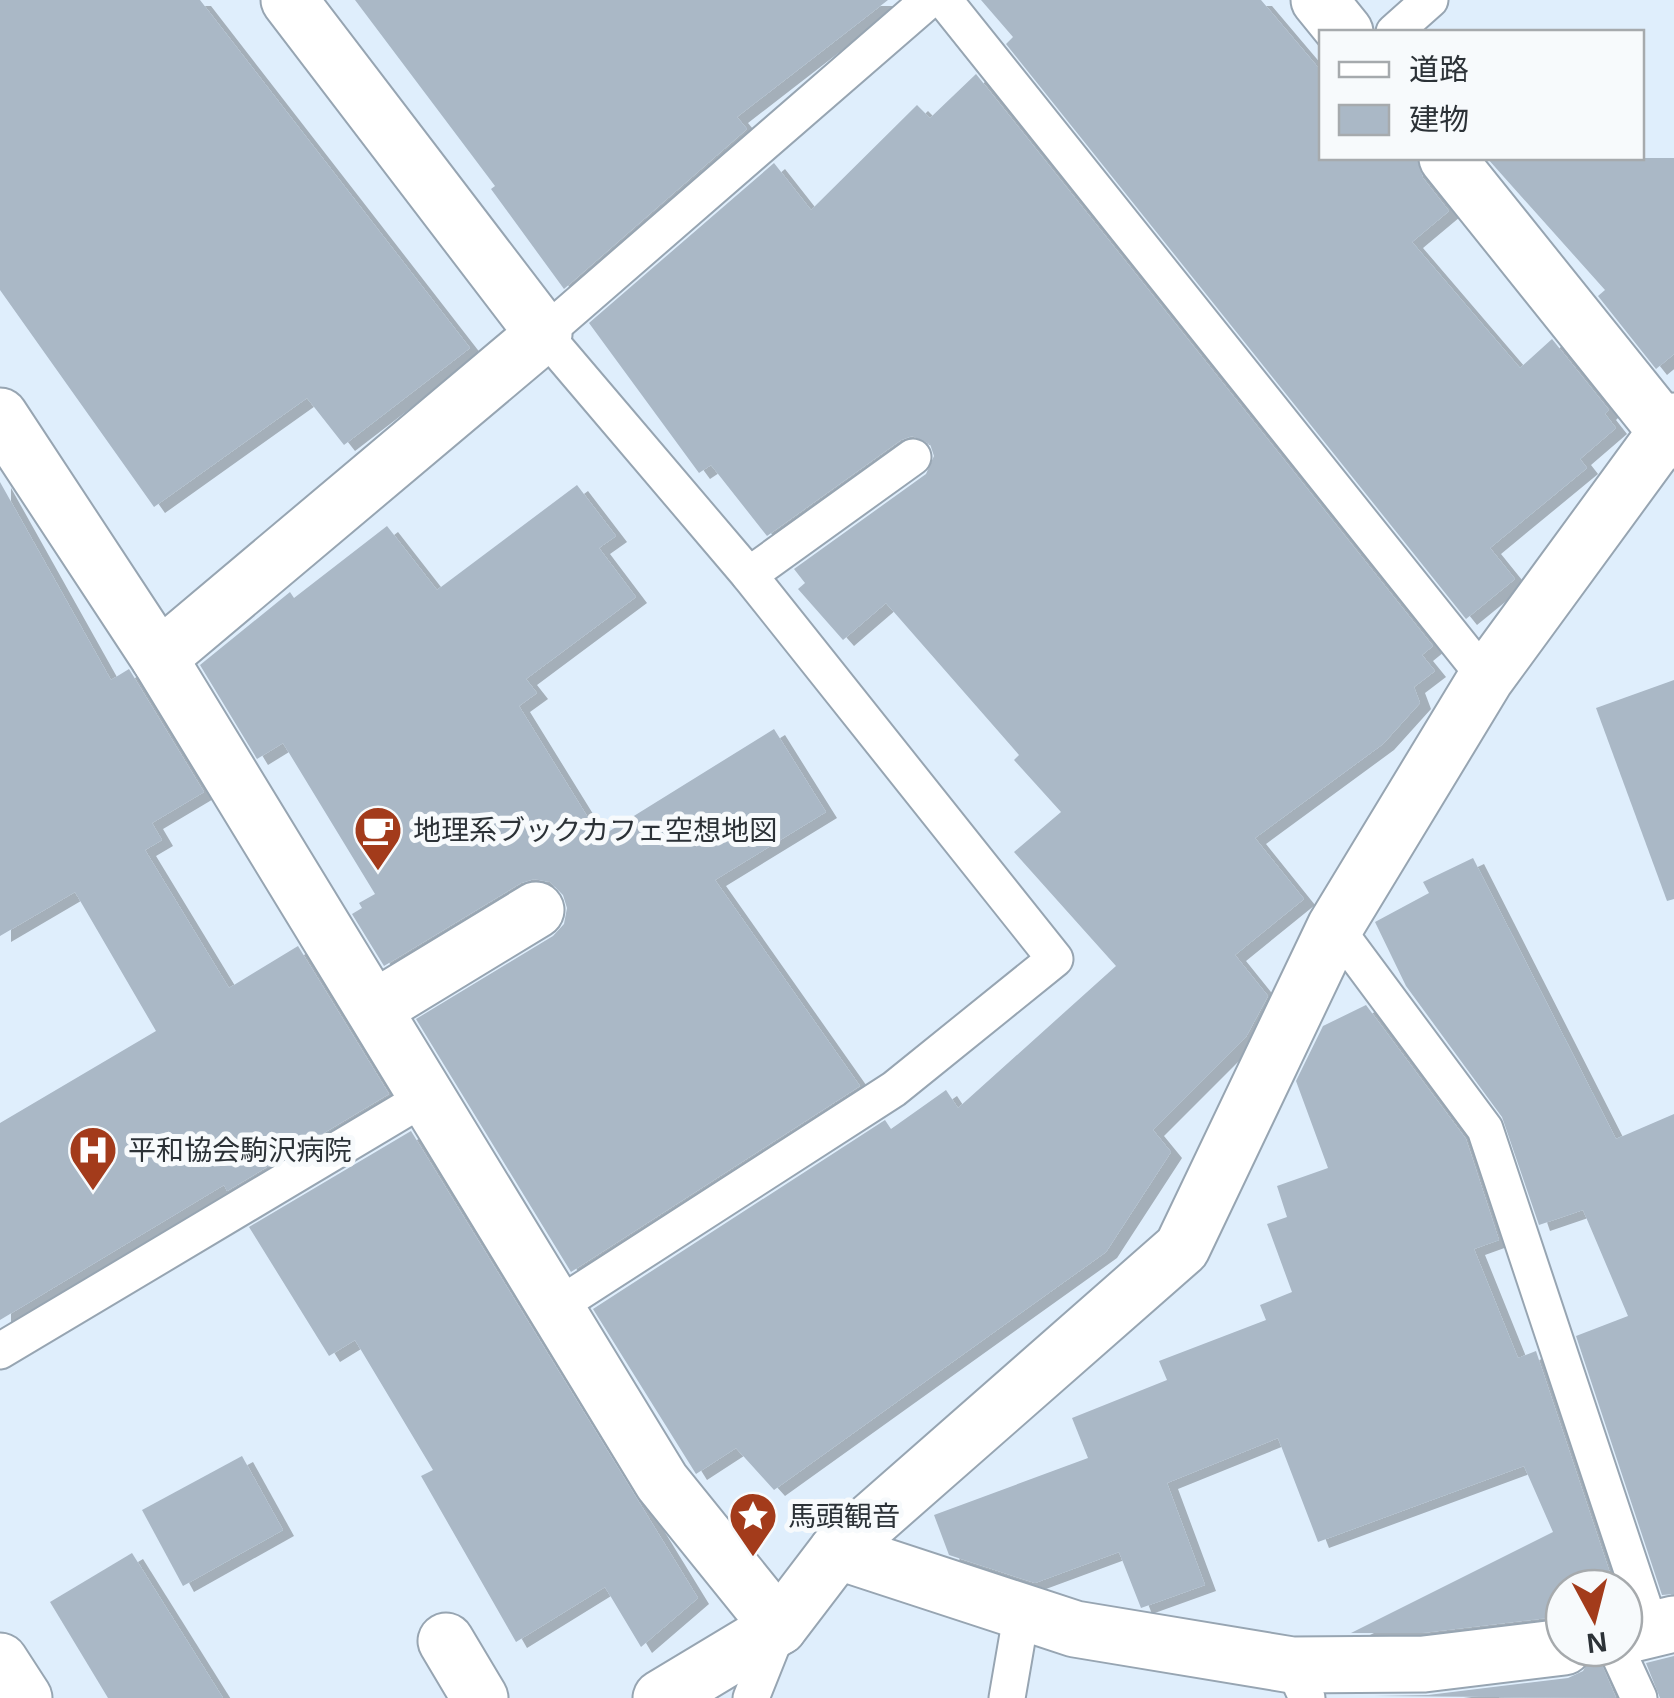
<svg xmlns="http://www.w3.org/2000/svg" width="1674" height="1698" font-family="Arial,'Noto Sans JP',sans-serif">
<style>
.building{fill:#aab8c6;filter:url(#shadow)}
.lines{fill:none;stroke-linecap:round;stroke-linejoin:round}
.service-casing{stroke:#97a5b2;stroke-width:39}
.minor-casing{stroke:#97a5b2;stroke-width:59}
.tertiary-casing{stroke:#97a5b2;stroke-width:59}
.service{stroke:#fff;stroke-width:35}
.minor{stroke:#fff;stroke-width:55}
.tertiary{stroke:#fff;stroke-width:55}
.labels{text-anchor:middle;stroke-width:10;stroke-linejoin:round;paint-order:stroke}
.poi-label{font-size:28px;fill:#2c3237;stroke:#f7fafc;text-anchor:start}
</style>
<defs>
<filter id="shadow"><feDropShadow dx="11" dy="6" stdDeviation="0" flood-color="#0004"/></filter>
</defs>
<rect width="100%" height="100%" fill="#dfeefc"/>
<g class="building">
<polygon points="0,0 200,0 470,348 344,445 307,398 154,507 0,290"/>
<polygon points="355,0 888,0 737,117 747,129 564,289 491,189 495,186"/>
<polygon points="981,0 1261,0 1322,72 1322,158 1417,158 1423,178 1449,211 1412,242 1520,368 1552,339 1609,410 1605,414 1616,428 1580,459 1587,468 1490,548 1515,579 1466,619 1006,44 1013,37"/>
<polygon points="976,74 1433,646 1422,655 1435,671 1414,687 1420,703 1383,744 1255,838 1304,899 1235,955 1268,996 1246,1037 1153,1130 1171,1152 1106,1252 774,1490 736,1448 696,1474 593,1309 885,1120 891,1129 946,1090 958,1108 1116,966 1014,852 1061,812 1014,760 1019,755 886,603 843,640 798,589 805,583 794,569 926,474 934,456 930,444 912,436 901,440 767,536 711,465 699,473 589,323 774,163 811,210 917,105 930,118"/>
<polygon points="1487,158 1674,158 1674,354 1656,369 1598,296 1605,290"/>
<polygon points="0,482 111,680 129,669 204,792 152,823 162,840 145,850 229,988 298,946 389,1094 227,1191 224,1185 0,1320 0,1123 156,1031 75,892 0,936"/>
<polygon points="577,485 616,536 599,548 636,597 526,679 537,693 519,706 600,837 774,729 826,812 715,880 860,1086 571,1272 416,1019 553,936 564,924 567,908 563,895 550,882 534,879 521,883 384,966 352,914 362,908 359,903 375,894 283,743 257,759 200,665 290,592 294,598 387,526 437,590"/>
<polygon points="1674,680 1674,899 1667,901 1596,708"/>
<polygon points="1473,858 1616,1139 1674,1114 1674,1594 1662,1595 1576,1336 1628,1316 1583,1210 1539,1225 1502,1117 1406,986 1375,922 1429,893 1423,882"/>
<polygon points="1366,1005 1466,1139 1499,1240 1474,1249 1518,1358 1536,1351 1615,1588 1564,1588 1564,1616 1422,1633 1351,1633 1553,1532 1524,1466 1318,1542 1278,1438 1167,1483 1205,1585 1141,1608 1119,1552 1035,1583 949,1555 934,1515 1088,1458 1072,1418 1167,1380 1159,1361 1266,1320 1260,1305 1292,1292 1267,1224 1287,1217 1277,1186 1328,1168 1296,1081 1323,1026"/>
<polygon points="411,1131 698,1598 641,1647 605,1587 516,1642 421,1476 433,1470 355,1340 329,1356 249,1227"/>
<polygon points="242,1456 283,1530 183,1586 142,1510"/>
<polygon points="132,1553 223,1698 108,1698 50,1602"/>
<polygon points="1595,1648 1616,1698 1374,1696 1428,1695 1568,1678 1583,1671"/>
<polygon points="1674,1656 1674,1698 1660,1698 1646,1663"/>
</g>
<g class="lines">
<g class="service-casing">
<g id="service">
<polyline points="944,0 1486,678"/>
<polyline points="1394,32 1430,0"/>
<polyline points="749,575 913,457"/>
<polyline points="1335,927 1485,1129 1652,1631"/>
<polyline points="556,1307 894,1089 1055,959 749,575 544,334 929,0"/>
<polyline points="0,1351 429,1095"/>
<polyline points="1616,1648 1639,1698"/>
<polyline points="1292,1665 1307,1698"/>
<polyline points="751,1698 779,1628"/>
<polyline points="1007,1698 1022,1611"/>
</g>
</g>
<g class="minor-casing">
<g id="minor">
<polyline points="1319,0 1345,32"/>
<polyline points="1447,158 1674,441"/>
<polyline points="0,416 159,658 662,1482 779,1627"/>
<polyline points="159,658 544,334 289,0"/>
<polyline points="375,1008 536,910"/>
<polyline points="837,1551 1075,1629 1292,1665 1424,1664 1564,1647"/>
<polyline points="1624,1636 1674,1624"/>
<polyline points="446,1641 480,1698"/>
<polyline points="661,1698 779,1627 837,1551 1182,1248 1335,927 1486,678 1674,421"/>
</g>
</g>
<g class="tertiary-casing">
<polyline id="tertiary" points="0,1661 24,1698"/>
</g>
<use href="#service" class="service"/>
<use href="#minor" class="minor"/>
<use href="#tertiary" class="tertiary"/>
</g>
<defs>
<g id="cafe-pin" transform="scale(2.5)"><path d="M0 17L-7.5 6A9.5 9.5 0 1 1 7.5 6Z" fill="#a33b1b" stroke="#f7fafc"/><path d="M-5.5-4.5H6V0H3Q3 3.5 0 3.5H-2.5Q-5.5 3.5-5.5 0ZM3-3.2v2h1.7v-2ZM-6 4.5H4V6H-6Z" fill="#fff"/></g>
<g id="hospital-pin" transform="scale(2.5)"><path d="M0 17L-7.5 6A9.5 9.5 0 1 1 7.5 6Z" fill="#a33b1b" stroke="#f7fafc"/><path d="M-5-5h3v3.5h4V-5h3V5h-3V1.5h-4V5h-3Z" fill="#fff"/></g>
<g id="sight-pin" transform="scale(2.5)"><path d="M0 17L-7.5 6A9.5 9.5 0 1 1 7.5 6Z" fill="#a33b1b" stroke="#f7fafc"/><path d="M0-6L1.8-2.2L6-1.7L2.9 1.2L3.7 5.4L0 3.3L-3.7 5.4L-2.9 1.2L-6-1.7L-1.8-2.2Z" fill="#fff"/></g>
</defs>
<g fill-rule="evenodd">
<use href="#cafe-pin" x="378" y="830"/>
<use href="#hospital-pin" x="93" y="1150"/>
<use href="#sight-pin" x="753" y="1516"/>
</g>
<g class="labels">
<g class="poi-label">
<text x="413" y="840">地理系ブックカフェ空想地図</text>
<text x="128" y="1160">平和協会駒沢病院</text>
<text x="788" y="1526">馬頭観音</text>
</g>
</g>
<rect x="1319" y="30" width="325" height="130" fill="#f7fafc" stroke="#a6aaad" stroke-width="2.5"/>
<rect x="1339" y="62" width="50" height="15" fill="#ffffff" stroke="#a6aaad" stroke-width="2.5"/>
<text x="1409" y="80" font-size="30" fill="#2c3237">道路</text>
<rect x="1339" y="105" width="50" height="30" fill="#aab8c6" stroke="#a6aaad" stroke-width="2.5"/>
<text x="1409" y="130" font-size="30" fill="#2c3237">建物</text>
<g transform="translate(1594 1618) rotate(173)"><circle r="48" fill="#f7fafc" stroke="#a6aaad" stroke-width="2.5"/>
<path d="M0-8L18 38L0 25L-18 38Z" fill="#a33b1b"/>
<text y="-15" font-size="28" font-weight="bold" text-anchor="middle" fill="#2c3237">N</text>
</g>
</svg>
